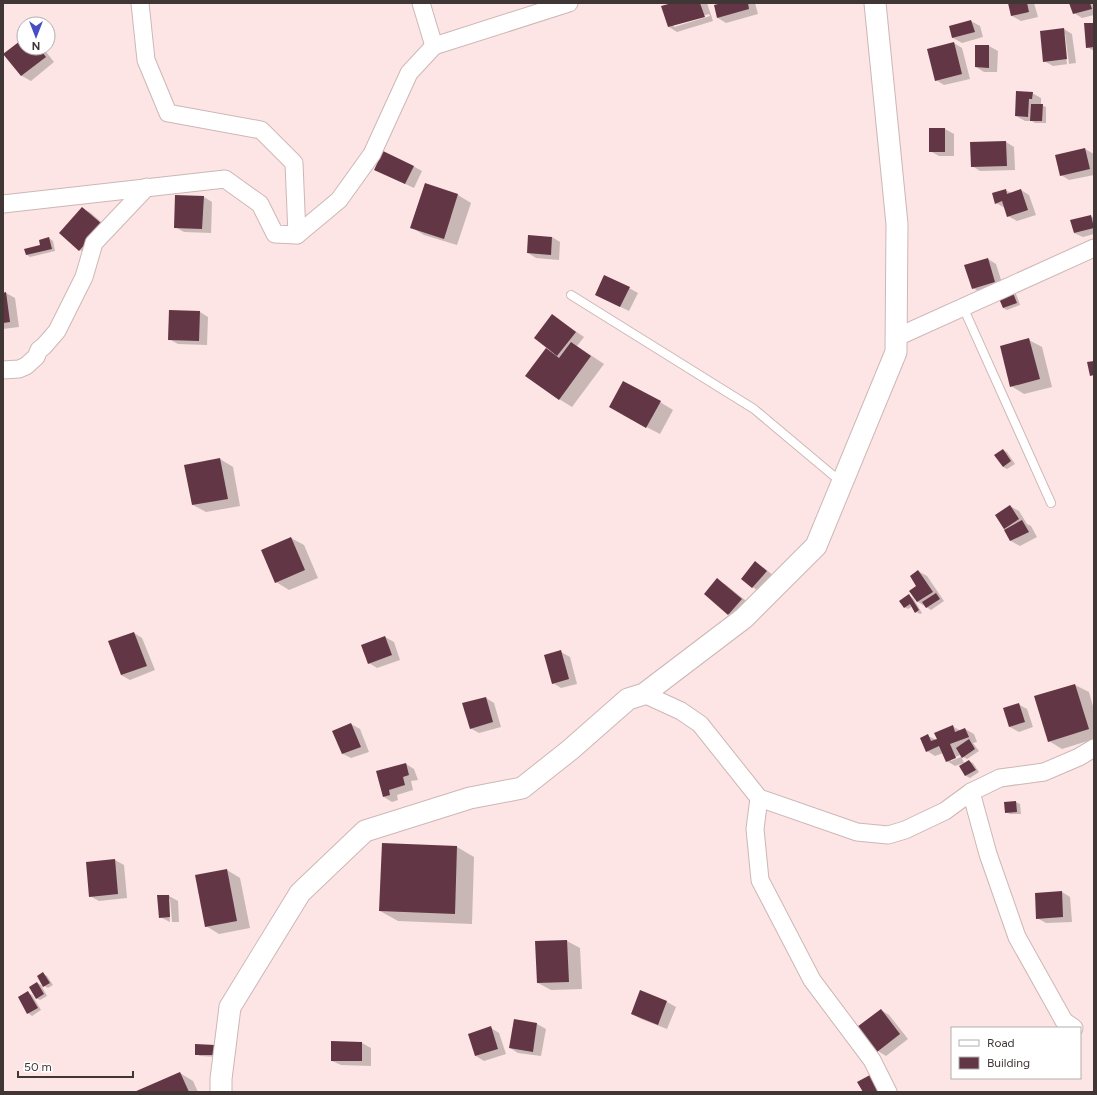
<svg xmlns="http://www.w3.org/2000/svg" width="1097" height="1095" font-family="Figtree,sans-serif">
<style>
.shadow{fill:#0003;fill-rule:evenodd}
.building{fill:#633645}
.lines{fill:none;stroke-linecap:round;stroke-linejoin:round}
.service-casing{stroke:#cdb7b6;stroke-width:10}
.minor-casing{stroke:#cdb7b6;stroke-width:19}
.tertiary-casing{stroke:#cdb7b6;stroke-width:23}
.service{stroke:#fff;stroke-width:8}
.minor{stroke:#fff;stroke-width:17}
.tertiary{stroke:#fff;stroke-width:21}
</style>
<rect width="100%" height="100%" fill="#fce5e4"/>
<g class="shadow">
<path d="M676,3H707L713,21L677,32L669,27L663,7ZM709,14L710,16L674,27V25Z"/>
<polygon points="726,3 755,3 758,14 726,23 718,18"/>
<polygon points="1009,3 1034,3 1038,17 1021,21 1012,16"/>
<polygon points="1071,3 1094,3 1094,15 1082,18 1074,13"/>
<polygon points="971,21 980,26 983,37 962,43 953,38 950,27"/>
<polygon points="1094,24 1094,51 1087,47"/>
<path d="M1064,29L1072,34L1076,63L1053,66L1044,61ZM1063,34H1065L1069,64H1067Z"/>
<polygon points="24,39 24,48 43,48 54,62 31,81 22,76 5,54"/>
<polygon points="954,43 962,48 970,79 944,85 936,80"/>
<polygon points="976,46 989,46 998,51 997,72 984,72 976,67"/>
<polygon points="1032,93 1041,98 1041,105 1046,107 1046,123 1035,123 1032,121 1025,121 1016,116"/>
<polygon points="930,129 945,129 954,134 954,156 939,156 930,151"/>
<polygon points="1006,142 1014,147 1015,170 980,171 972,166"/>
<polygon points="1085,149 1094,154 1094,175 1069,180 1061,175"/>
<polygon points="413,166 422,171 414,188 375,170"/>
<polygon points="425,184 458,195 471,203 457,245 424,235 411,227"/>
<polygon points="1005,190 1012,193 1021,190 1029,195 1036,215 1017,221 1008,216 1005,208 996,203"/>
<polygon points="204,197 212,202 211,233 184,232 175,227"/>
<polygon points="82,208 91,213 110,230 88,255 80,250"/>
<polygon points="1090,216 1094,218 1094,234 1083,237 1074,233"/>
<polygon points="552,237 560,242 559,260 536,258 528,253"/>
<polygon points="49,238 53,241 55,251 30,257 26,254 41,245"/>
<polygon points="988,259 996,264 1003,286 981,293 973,288"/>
<polygon points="629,288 638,293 629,311 596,295"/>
<polygon points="1015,291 1020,305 1007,310 1003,308 998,294"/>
<polygon points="6,293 15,298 19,327 3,329 3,294"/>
<polygon points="200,312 208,317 207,345 178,344 169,339"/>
<polygon points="552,315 584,337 577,346 604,364 572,407 559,399 546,349 555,354"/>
<polygon points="1029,340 1042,347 1052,387 1024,394 1011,386"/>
<polygon points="660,402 673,410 660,434 623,415"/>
<polygon points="1003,450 1007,452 1015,464 1007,469 1003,467"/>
<polygon points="220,459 233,467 240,506 206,512 193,505"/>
<polygon points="1010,506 1019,511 1027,524 1031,526 1037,537 1020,546 1011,541 996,516"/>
<polygon points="291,538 304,545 318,578 289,590 276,582"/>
<polygon points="756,563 764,568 774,576 761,592 752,587"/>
<polygon points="918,571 927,576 944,601 931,610 918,602 911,591 918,586"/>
<polygon points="717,580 726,585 750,604 738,619 729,614 705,594"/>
<polygon points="909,596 913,598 922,613 920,614 916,612 913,606 908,609 904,607"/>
<polygon points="134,633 142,638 155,670 130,680 121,675"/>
<polygon points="385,637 394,642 400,660 377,668 369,663"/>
<polygon points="561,652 570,657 577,684 561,688 553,683"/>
<polygon points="1075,685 1089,692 1094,710 1094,739 1062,749 1049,741 1035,696"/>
<polygon points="486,698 494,703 501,727 479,733 470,728"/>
<polygon points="1018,704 1027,709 1033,727 1019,732 1010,727 1004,709"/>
<polygon points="351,724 360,729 369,752 351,758 343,754"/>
<path d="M952,726L961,731L965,729L974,734L977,742L973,743L979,751L967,759L961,756L964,763L955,766L947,761L943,753L935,756L927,751L928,736L937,740ZM960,755L961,757L951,761V759Z"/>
<polygon points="969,761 973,763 979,772 970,778 966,776 960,767"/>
<polygon points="406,764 414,769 418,780 411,781 413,790 397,795 398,800 392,802 384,797"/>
<polygon points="1016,802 1020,804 1021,814 1010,814 1006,812 1005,803"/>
<polygon points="457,847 474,857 472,924 398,921 380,911"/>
<polygon points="115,860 124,865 127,898 99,901 90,896"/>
<polygon points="227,870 240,878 250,928 219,934 206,926"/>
<polygon points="1062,892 1070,897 1072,922 1046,923 1037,918"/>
<polygon points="169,896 178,901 179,922 172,922 170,899 168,899 170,922 160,917"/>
<polygon points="567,941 580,948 582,989 551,990 538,983 536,942"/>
<polygon points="43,974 47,976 53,985 48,988 44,986"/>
<polygon points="37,983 41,985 47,996 40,1000 36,998"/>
<polygon points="641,992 667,1002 676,1007 667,1029 641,1019 632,1014"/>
<polygon points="28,993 32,995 41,1010 32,1016 28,1013"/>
<polygon points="881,1010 889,1015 908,1039 886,1056 878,1051"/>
<polygon points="514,1020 537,1024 546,1029 541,1056 518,1053 510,1048"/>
<polygon points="491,1028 499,1033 506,1054 484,1061 476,1056"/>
<polygon points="332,1042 362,1043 371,1048 371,1066 341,1065 332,1061"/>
<polygon points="196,1045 218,1057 200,1056 196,1054"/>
<polygon points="180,1073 193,1081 198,1092 137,1092"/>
</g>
<g class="building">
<polygon points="672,3 700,3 705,17 668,27 661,6"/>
<polygon points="722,3 748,3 749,9 717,18 714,5"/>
<polygon points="1008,3 1027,3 1029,12 1011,16"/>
<polygon points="1069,3 1090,3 1092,9 1073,14"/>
<polygon points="971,20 975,32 952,38 949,26"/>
<polygon points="1084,23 1094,23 1094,47 1086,48"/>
<polygon points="1064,28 1067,59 1043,62 1040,31"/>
<polygon points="24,38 24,48 39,48 46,57 21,76 3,54"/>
<polygon points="954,42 962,74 935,81 927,49"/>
<polygon points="975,45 989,45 989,68 975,67"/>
<polygon points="1016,91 1033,92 1032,99 1029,99 1028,117 1015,116"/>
<polygon points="1031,104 1043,104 1042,121 1030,121"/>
<rect x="929" y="128" width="16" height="24"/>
<polygon points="1006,141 1007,166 971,167 970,142"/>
<polygon points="1085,148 1090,169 1060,176 1055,155"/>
<polygon points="383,151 414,166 405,184 374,170"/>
<polygon points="425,183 458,194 444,239 410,228"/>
<polygon points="1006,189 1007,194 1021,189 1028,210 1007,217 1002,201 995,204 992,193"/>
<polygon points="175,195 204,196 202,229 174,228"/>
<polygon points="82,207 102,224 79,251 59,233"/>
<polygon points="1091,215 1094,228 1074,233 1070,220"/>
<polygon points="528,235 552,237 551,255 527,253"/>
<polygon points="49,237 52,249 26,255 24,249 40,245 39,240"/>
<polygon points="988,258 995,282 972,289 964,265"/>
<polygon points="604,275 630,287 620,307 595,295"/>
<polygon points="1011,288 1017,303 1003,308 997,294"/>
<polygon points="6,292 10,322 3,323 3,293"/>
<polygon points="169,310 200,311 199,341 168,340"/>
<polygon points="552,314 576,332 557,356 534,338"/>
<polygon points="1029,338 1040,379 1010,387 1000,346"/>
<polygon points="571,342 591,356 559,400 525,376 546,348 559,358"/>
<polygon points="1094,361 1094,375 1090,376 1087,362"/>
<polygon points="623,381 661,401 646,428 609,407"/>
<polygon points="1003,449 1011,461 1003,467 994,455"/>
<polygon points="220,458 228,499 192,505 184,465"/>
<polygon points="1010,505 1019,519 1004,529 995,515"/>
<polygon points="1022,520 1029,532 1010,541 1004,530"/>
<polygon points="291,537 305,570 275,583 261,550"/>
<polygon points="755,561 767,571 752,588 741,579"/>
<polygon points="918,570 933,592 917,602 909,591 916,586 910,576"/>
<polygon points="717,578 742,599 728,615 704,594"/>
<polygon points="936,593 940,599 926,608 922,602"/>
<polygon points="909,594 919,610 915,613 910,604 904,608 899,601"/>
<polygon points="134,632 147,666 121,675 108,641"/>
<polygon points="385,636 392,655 368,664 361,645"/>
<polygon points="561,650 569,679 552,684 544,655"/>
<polygon points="1075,684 1089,729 1048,742 1034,696"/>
<polygon points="486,697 493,722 470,729 462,703"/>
<polygon points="1019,703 1025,722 1009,727 1003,708"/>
<polygon points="351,723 361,747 342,754 332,731"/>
<polygon points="953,725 955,732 965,728 969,737 950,744 956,758 946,762 939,746 926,752 920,738 928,734 931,741 937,739 934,733"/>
<polygon points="969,739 975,749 962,758 956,748"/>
<polygon points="969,760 976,770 965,776 959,766"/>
<polygon points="406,763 409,775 403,777 405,785 389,790 390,795 383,797 376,771"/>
<polygon points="1016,801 1017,812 1005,813 1004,802"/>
<polygon points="382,843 457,846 455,914 379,911"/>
<polygon points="115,859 118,894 89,897 86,862"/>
<polygon points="227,869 237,921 205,927 195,875"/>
<polygon points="1062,891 1063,917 1036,919 1035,893"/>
<polygon points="157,895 169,895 170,917 159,918"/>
<polygon points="567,940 569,982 537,983 535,941"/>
<polygon points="43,972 50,983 43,987 37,976"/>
<polygon points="37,982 44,994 36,999 29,987"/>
<polygon points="640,990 667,1001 658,1025 631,1014"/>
<polygon points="28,991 38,1008 27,1014 18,997"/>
<polygon points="881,1009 900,1034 877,1052 857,1027"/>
<polygon points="514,1019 537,1023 533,1052 509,1048"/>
<polygon points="491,1026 498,1049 475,1056 468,1034"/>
<polygon points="331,1041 362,1042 362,1061 331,1061"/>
<polygon points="195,1044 215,1045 214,1055 195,1055"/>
<polygon points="180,1072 189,1092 134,1092"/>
<polygon points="870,1075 879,1091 878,1092 863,1092 857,1082"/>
</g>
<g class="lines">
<g class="service-casing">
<g id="service">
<polyline points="571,295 754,409 841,482"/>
<polyline points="963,307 1051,503"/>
</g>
</g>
<g class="minor-casing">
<g id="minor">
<polyline points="140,3 146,60 168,113 261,130 294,163 297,235"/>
<polyline points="421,3 434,46"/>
<polyline points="3,204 225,179 260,204 275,234 297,235 339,200 372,154 409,73 434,46 569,3"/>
<polyline points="897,337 1094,248"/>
<polyline points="3,370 19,369 26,366 36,357 39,350 44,346 57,331 84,277 94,243 147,187"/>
<polyline points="644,694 681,711 700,724 759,798 857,832 888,835 905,830 945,811 971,792 1000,778 1044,772 1079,757 1094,748"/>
<polyline points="971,792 988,854 1017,937 1064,1021 1074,1028"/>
<polyline points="759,798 755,829 760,880 812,980 872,1060 888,1092"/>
</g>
</g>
<g class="tertiary-casing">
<polyline id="tertiary" points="221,1092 221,1079 230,1007 300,893 365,831 470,798 522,788 570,750 628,699 644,694 744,618 816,546 896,352 897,224 875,3"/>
</g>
<use href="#service" class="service"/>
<use href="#minor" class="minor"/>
<use href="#tertiary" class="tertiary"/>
</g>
<rect width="1097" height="1095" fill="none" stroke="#3f3635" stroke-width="8"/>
<rect x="951" y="1027" width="130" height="52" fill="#ffffff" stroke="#b2afae"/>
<rect x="959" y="1040" width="20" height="6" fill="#ffffff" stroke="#b2afae"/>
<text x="987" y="1047" font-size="12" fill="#3f3635">Road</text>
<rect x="959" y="1057" width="20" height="12" fill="#633645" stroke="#b2afae"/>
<text x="987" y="1067" font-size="12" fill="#3f3635">Building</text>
<g transform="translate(36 36) rotate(180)"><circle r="19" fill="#ffffff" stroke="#b2afae"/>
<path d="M0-3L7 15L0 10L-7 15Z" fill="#464ec3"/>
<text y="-6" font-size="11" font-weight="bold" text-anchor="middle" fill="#3f3635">N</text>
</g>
<path d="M18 1071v6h115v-6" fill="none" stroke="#3f3635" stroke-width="2"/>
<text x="24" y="1071" font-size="12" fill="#3f3635" stroke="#ffffff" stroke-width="3" paint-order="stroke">50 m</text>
</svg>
